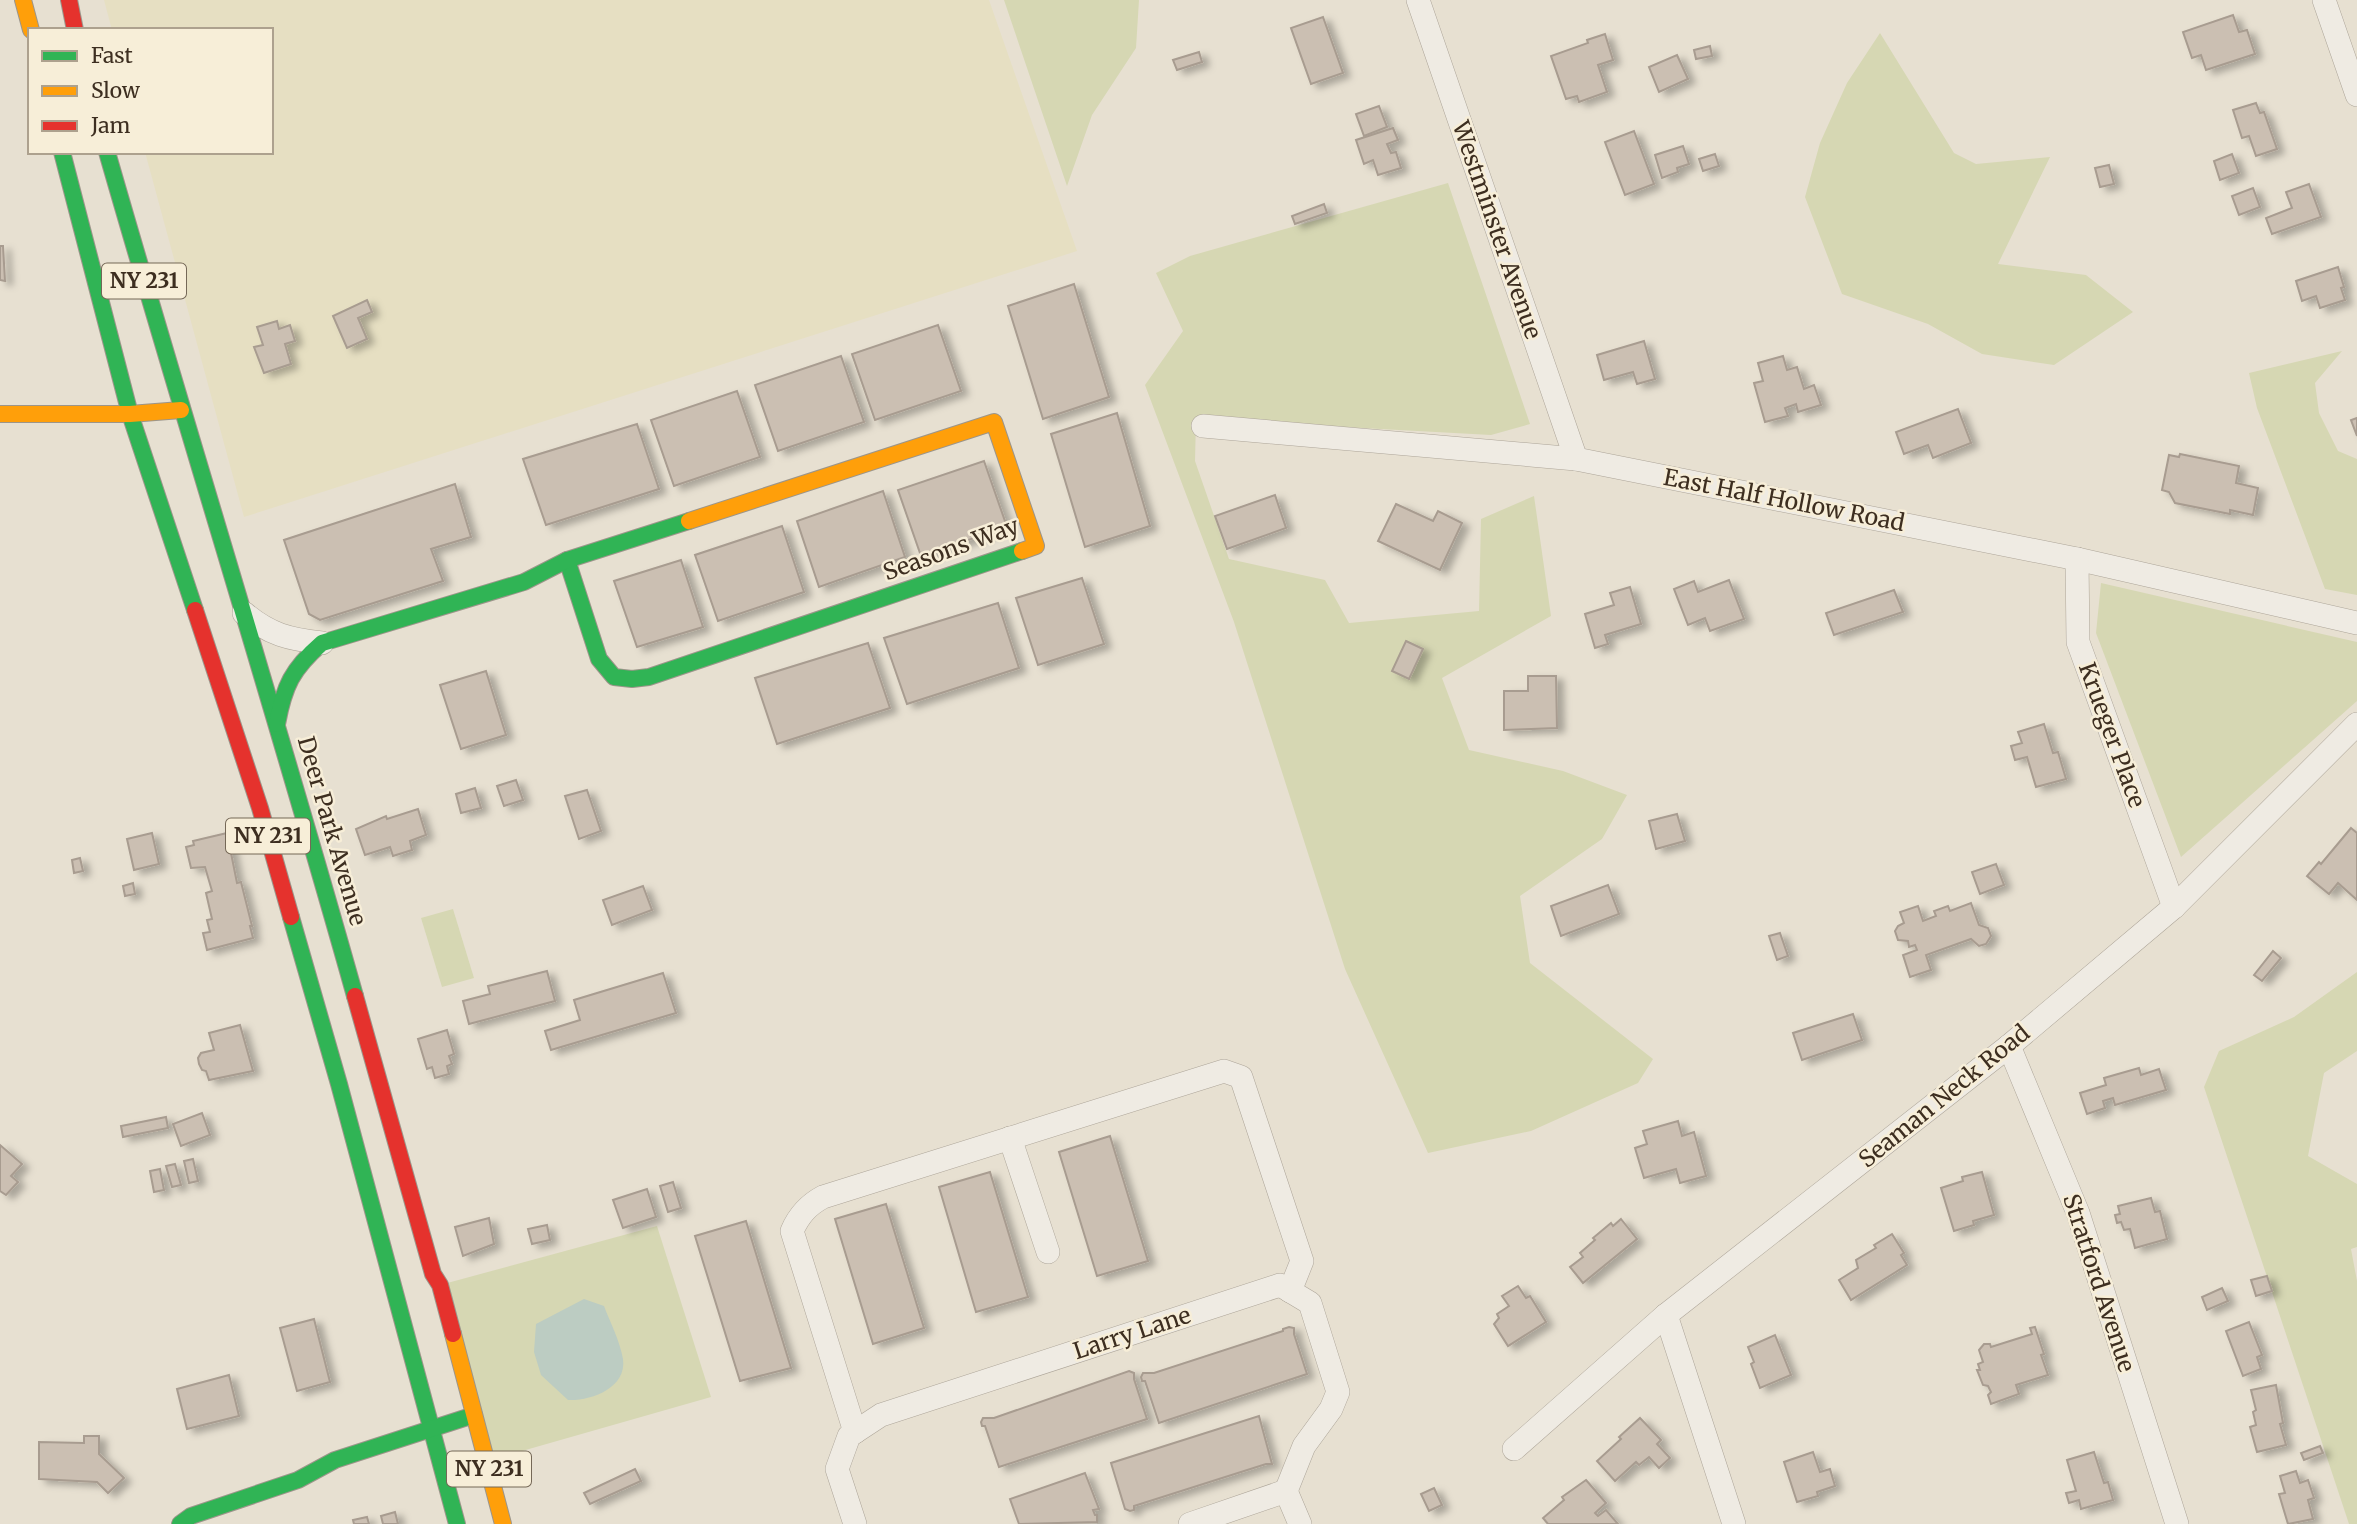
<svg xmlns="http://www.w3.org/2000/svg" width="2357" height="1524" font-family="Merriweather,serif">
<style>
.farmland{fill:#e6dfc2}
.green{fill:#d6d7b3}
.water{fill:#bcccc2}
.building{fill:#cbbfb2;stroke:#a89c90;stroke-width:2;filter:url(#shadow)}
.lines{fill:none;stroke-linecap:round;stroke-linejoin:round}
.street-casing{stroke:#ada599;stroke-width:24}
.fast-casing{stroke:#9c958a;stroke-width:18}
.slow-casing{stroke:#9c958a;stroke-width:18}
.jam-casing{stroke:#9c958a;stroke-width:18}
.street{stroke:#efebe3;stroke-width:23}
.fast{stroke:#30b455;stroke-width:16}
.slow{stroke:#ff9f0a;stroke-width:16}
.jam{stroke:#e5322d;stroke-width:16}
.labels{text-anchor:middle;stroke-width:5;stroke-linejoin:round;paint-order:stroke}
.shield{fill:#f7eed8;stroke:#756857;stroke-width:2}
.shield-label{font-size:21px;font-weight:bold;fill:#3d2e20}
.street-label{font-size:23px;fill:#3d2e20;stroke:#f7eed8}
</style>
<defs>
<filter id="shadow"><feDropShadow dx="7" dy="4" stdDeviation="3.5" flood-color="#0004"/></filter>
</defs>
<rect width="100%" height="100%" fill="#e7e0d1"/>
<polygon class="farmland" points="104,0 989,0 1077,251 244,517 145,152 271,152 271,30 112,30"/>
<g class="green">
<polygon points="1004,0 1139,0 1136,48 1092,115 1067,186"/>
<polygon points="1880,33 1954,153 1976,164 2050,157 1998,264 2086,275 2133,312 2054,365 1982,354 1928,324 1842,294 1805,197 1820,143 1847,83"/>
<polygon points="1448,183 1530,424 1491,435 1196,419 1195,461 1229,559 1325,580 1349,623 1479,611 1481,519 1534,496 1551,616 1442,678 1469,750 1563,771 1627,795 1602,839 1520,896 1530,963 1653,1059 1638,1083 1531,1131 1428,1153 1345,969 1234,622 1145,385 1183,331 1156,273 1190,256"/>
<polygon points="2342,351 2315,383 2319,413 2338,451 2357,459 2357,595 2325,589 2257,408 2249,373"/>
<polygon points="2101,583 2357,642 2357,701 2181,857 2096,633"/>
<polygon points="453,909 474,978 442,987 421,918"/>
<polygon points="2357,972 2357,1051 2324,1073 2308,1156 2357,1184 2357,1247 2351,1249 2357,1281 2357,1524 2349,1524 2204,1087 2219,1051 2294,1017"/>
<polygon points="657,1226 711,1397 487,1461 440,1285"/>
</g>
<path class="water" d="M584,1299L604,1306C610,1322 620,1341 623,1359C627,1388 591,1401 568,1400L541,1375L534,1352L536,1324Z"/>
<g class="building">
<polygon points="2233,15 2239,32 2247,30 2255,54 2206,70 2201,55 2192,58 2183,32"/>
<polygon points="1323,17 1343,73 1311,84 1291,28"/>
<polygon points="1605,34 1613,60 1598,65 1607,92 1579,102 1577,96 1566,99 1551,56 1588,43 1587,40"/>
<polygon points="1710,46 1712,56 1696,59 1694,50"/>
<polygon points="1199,52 1202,62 1177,70 1173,60"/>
<polygon points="1677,55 1688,79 1659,92 1649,67"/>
<polygon points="2256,103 2260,113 2264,112 2277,149 2256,156 2249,136 2242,138 2233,110"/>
<polygon points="1379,106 1387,127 1364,136 1356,114"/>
<polygon points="1393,128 1398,140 1387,144 1391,153 1396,152 1401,168 1378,175 1373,160 1364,164 1356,140"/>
<polygon points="1634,131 1654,184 1625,195 1605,142"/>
<polygon points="1683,146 1689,164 1677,168 1678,172 1662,178 1655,155"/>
<polygon points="1715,154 1719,166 1703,171 1699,159"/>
<polygon points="2232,154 2239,173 2220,180 2214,161"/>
<polygon points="2109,165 2114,184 2100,187 2095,168"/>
<polygon points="2309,184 2321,217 2272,234 2266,218 2292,208 2286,192"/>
<polygon points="2253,188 2260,207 2239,215 2232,196"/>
<polygon points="1324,204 1327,213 1295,224 1292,216"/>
<polygon points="0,246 3,246 5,281 0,280"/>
<polygon points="2338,267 2344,287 2341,288 2345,300 2320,308 2316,296 2302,301 2296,281"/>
<polygon points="1074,284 1109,397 1043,419 1008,306"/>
<polygon points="367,300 372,312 358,318 367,339 347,348 333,316"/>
<polygon points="277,321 279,329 290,325 295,341 285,344 291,364 264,373 254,347 263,345 257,327"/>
<polygon points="938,325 961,391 875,420 852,354"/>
<polygon points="1644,341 1655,379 1637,384 1633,372 1604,380 1597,355"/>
<polygon points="841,356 864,422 778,451 755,385"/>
<polygon points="1783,356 1787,370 1797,367 1804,389 1814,385 1821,405 1798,412 1796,404 1785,408 1788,416 1765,422 1754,383 1763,381 1758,363"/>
<polygon points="737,391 760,457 674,486 651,420"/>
<polygon points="1958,409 1971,443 1933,458 1928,445 1904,454 1896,432"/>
<polygon points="1117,413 1150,526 1085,547 1051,434"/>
<polygon points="2357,418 2357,436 2351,420"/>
<polygon points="637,424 659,489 546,525 523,459"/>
<polygon points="2180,454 2239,466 2236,483 2258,488 2253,515 2230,510 2230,514 2175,503 2169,492 2162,490 2169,455 2179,457"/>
<polygon points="984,461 1007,527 921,556 898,490"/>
<polygon points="455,484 471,537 431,549 443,581 320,620 309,614 284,540"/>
<polygon points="883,491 905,557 819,587 797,521"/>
<polygon points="1275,495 1286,528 1227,549 1215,516"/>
<polygon points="1396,504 1433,521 1438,511 1462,523 1440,570 1378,541"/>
<polygon points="782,526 804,592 718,621 695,555"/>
<polygon points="681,560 703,627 637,647 614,581"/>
<polygon points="1082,578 1104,644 1038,665 1016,598"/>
<polygon points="1729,580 1744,619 1710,631 1705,618 1688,625 1674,589 1694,581 1698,592"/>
<polygon points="1630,587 1641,624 1605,635 1608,644 1595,648 1585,614 1614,605 1610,593"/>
<polygon points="1894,590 1903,612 1834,635 1826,613"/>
<polygon points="998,603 1019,668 907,704 884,638"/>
<polygon points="1406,641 1423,649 1409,679 1392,671"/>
<polygon points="868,643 890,708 777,744 755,678"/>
<polygon points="486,671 506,735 461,749 440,685"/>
<polygon points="1528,676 1556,676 1557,728 1504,730 1504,691 1528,691"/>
<polygon points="2044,724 2053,753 2058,752 2066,779 2036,787 2027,757 2015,760 2011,746 2022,743 2018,732"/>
<polygon points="516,780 523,800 504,806 497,786"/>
<polygon points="475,788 481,808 461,813 456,794"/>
<polygon points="587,790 601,831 579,839 565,796"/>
<polygon points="418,809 426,835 410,841 412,850 393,856 390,847 365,855 356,829 386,816 387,819"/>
<polygon points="1677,814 1685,841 1656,849 1649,821"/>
<polygon points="2351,828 2357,833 2357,900 2338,883 2329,894 2307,876 2319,862 2321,864"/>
<polygon points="152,833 159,864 134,870 127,839"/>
<polygon points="227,833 237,883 241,882 252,926 250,926 253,938 207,950 203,933 210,932 207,920 212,919 206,893 212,891 205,867 191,868 186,847 194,845 193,841"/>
<polygon points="80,858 83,871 74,873 72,860"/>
<polygon points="1996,864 2004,885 1980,894 1972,872"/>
<polygon points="133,883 135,894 125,896 123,886"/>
<polygon points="1608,885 1619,914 1561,936 1551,906"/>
<polygon points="643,886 652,910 612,925 603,900"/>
<polygon points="1971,903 1979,925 1988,928 1991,936 1986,944 1979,946 1971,939 1926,955 1931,970 1910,977 1903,955 1917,950 1915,945 1909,947 1908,941 1898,940 1895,931 1898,926 1904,923 1900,912 1918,906 1923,921 1936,916 1934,911 1948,906 1950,911"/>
<polygon points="1780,933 1788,956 1777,960 1769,936"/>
<polygon points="2273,951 2281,958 2262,981 2254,975"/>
<polygon points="547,971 555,1001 469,1024 463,1001 490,994 488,986"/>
<polygon points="663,973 676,1013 551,1050 545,1031 580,1020 574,1000"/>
<polygon points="1853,1014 1862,1040 1802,1060 1793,1033"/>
<polygon points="240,1025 253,1071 209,1080 206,1071 202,1070 199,1064 198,1058 201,1053 214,1050 209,1033"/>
<polygon points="447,1030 454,1054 449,1056 452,1064 447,1066 449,1074 435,1078 432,1067 427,1069 418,1039"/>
<polygon points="2139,1068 2141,1075 2159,1069 2166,1090 2115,1105 2113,1098 2103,1101 2105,1108 2087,1114 2080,1093 2106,1085 2104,1078"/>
<polygon points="202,1113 210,1135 181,1146 173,1124"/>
<polygon points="166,1117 168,1128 123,1137 121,1126"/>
<polygon points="1678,1121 1682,1136 1694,1132 1706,1176 1680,1183 1676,1169 1644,1178 1635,1148 1647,1144 1643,1131"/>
<polygon points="1110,1136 1148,1261 1097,1276 1059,1152"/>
<polygon points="0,1145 22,1164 11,1176 18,1182 6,1195 0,1191"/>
<polygon points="193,1159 198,1181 189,1183 184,1161"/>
<polygon points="175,1164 181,1185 172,1187 166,1166"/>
<polygon points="160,1169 164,1190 154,1192 150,1171"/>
<polygon points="990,1172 1028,1297 976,1312 939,1187"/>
<polygon points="1982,1172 1994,1215 1973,1221 1974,1225 1954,1231 1941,1188 1963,1181 1962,1177"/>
<polygon points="673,1182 681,1208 668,1212 660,1186"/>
<polygon points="647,1189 656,1217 623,1228 613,1200"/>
<polygon points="2151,1198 2155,1212 2160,1211 2167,1239 2135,1248 2130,1229 2124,1230 2121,1222 2117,1223 2115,1215 2120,1214 2118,1206"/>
<polygon points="886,1204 924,1328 873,1344 835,1219"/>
<polygon points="489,1218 494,1244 463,1256 455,1227"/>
<polygon points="1621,1219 1637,1239 1583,1283 1570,1267 1583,1257 1580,1253 1595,1240 1593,1238 1611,1223 1613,1226"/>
<polygon points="746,1221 791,1368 740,1381 695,1236"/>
<polygon points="547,1225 550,1240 532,1244 528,1229"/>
<polygon points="1892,1234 1904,1253 1901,1255 1907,1265 1851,1300 1839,1280 1858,1268 1856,1260 1876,1248 1874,1245"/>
<polygon points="2267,1276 2272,1291 2256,1296 2251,1280"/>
<polygon points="1518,1286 1526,1298 1530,1296 1546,1322 1508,1346 1494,1324 1499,1318 1497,1314 1509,1306 1502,1296"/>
<polygon points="2222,1288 2228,1301 2207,1310 2202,1297"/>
<polygon points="314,1319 330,1382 297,1391 280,1328"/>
<polygon points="2249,1322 2262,1355 2257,1357 2261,1369 2243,1376 2226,1331"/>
<polygon points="1289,1327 1294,1328 1294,1334 1307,1374 1159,1423 1145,1381 1142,1381 1141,1377 1143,1373 1154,1373 1283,1331 1283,1329"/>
<polygon points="2035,1327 2044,1354 2041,1355 2048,1375 2016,1385 2019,1394 1991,1404 1988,1395 1991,1392 1988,1386 1983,1385 1977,1370 1980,1370 1978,1364 1983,1362 1979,1350 1984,1344 1990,1344 1991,1347 2032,1334 2030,1328"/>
<polygon points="1775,1335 1791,1375 1760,1388 1751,1364 1754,1362 1748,1347"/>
<polygon points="1129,1371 1134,1373 1134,1379 1147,1419 999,1467 985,1426 982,1426 981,1422 983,1418 994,1418"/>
<polygon points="229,1375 239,1416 187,1429 177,1389"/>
<polygon points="2276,1385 2283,1423 2280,1424 2286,1445 2257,1452 2250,1427 2256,1425 2253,1412 2256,1410 2251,1390"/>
<polygon points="1259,1416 1272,1464 1266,1464 1134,1506 1134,1510 1130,1511 1125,1509 1111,1463"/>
<polygon points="1640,1418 1661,1440 1657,1444 1670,1458 1659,1468 1649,1457 1639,1465 1636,1462 1615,1481 1597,1461 1621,1439 1619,1437"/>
<polygon points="84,1436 99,1436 99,1454 124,1478 108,1493 97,1482 39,1479 39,1442 84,1443"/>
<polygon points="2320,1446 2323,1453 2304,1460 2301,1453"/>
<polygon points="1813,1452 1820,1472 1830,1469 1835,1486 1817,1492 1818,1496 1797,1502 1784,1462"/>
<polygon points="2094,1452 2104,1483 2108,1482 2113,1500 2081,1509 2079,1500 2069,1503 2066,1493 2076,1491 2067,1460"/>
<polygon points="635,1469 641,1481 590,1504 584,1493"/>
<polygon points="2296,1471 2300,1483 2308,1480 2314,1498 2308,1500 2313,1519 2288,1524 2279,1494 2285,1493 2280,1476"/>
<polygon points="1085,1473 1099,1509 1093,1510 1095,1515 1097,1515 1097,1522 1019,1524 1010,1499"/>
<polygon points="1586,1480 1606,1503 1595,1513 1598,1516 1606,1510 1618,1524 1548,1524 1543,1518 1564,1500 1562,1497"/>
<polygon points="1434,1488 1442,1505 1429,1511 1421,1494"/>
<polygon points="395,1512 398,1524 383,1524 381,1516"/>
<polygon points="367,1517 369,1524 354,1524 353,1520"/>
</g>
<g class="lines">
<g class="street-casing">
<g id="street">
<polyline points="1418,0 1576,459"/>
<polyline points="2324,0 2357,95"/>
<polyline points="1203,426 1576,459 2077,559 2357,623"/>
<polyline points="2077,559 2078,642 2174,907"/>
<path d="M244,613C270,635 289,639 322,643"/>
<polyline points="2009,1046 2078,1213 2177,1524"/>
<polyline points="1010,1138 1048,1252"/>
<polyline points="1666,1315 1734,1524"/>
<path d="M855,1432L792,1231C799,1215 808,1205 823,1197L1224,1071L1241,1077L1302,1261L1290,1291"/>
<polyline points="1514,1449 1666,1315 2009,1046 2174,907 2357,724"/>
<polyline points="1286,1491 1300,1524"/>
<polyline points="855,1524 837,1469 849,1436 881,1415 1280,1285 1310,1303 1338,1392 1331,1409 1304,1446 1286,1491"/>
<polyline points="1190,1524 1286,1491"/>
</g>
</g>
<g class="fast-casing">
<g id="fast">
<polyline points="62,152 130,414 195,610"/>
<path d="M107,152C188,434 276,714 355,996"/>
<polyline points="567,560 599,659 614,677 632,679 649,677 1022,551"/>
<path d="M277,724C284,686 292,669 322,643L524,582L567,560L689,521"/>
<polyline points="291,917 339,1084 457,1524"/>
<polyline points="180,1524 191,1516 298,1480 335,1460 474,1415"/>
</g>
</g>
<g class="slow-casing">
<g id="slow">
<polyline points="23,0 31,30"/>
<polyline points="0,414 130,414 181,410"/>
<polyline points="689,521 994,422 1036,546 1022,551"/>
<polyline points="453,1334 503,1524"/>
</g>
</g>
<g class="jam-casing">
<g id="jam">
<polyline points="69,0 75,30"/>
<polyline points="195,610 260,808 291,917"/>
<polyline points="355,996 433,1274 440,1285 453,1334"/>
</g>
</g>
<use href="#street" class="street"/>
<use href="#fast" class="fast"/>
<use href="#slow" class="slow"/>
<use href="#jam" class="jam"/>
</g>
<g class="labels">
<g class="shield">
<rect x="102" y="263.5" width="84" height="35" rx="5"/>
<rect x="226" y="818.5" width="84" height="35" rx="5"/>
<rect x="447" y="1451.5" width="84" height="35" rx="5"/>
</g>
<g class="shield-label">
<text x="144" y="288">NY 231</text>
<text x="268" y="843">NY 231</text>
<text x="489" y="1476">NY 231</text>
</g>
<g class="street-label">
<text transform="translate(1497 230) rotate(71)" y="8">Westminster Avenue</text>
<text transform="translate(1784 500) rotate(11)" y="8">East Half Hollow Road</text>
<text transform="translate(951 549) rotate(-20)" y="8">Seasons Way</text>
<text transform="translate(2112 735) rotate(70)" y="8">Krueger Place</text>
<text transform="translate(332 831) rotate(74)" y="8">Deer Park Avenue</text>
<text transform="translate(1944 1096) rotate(-39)" y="8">Seaman Neck Road</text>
<text transform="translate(2099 1283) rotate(72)" y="8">Stratford Avenue</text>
<text transform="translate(1132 1333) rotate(-18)" y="8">Larry Lane</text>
</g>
</g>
<rect x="28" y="28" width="245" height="126" fill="#f7eed8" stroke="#ada18e" stroke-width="2"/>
<rect x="42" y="51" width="35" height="10" fill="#30b455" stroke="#ada18e" stroke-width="2"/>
<text x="91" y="63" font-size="21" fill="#3d2e20">Fast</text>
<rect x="42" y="86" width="35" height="10" fill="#ff9f0a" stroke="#ada18e" stroke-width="2"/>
<text x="91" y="98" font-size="21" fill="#3d2e20">Slow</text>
<rect x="42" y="121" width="35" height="10" fill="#e5322d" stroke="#ada18e" stroke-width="2"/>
<text x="91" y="133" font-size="21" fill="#3d2e20">Jam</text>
</svg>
